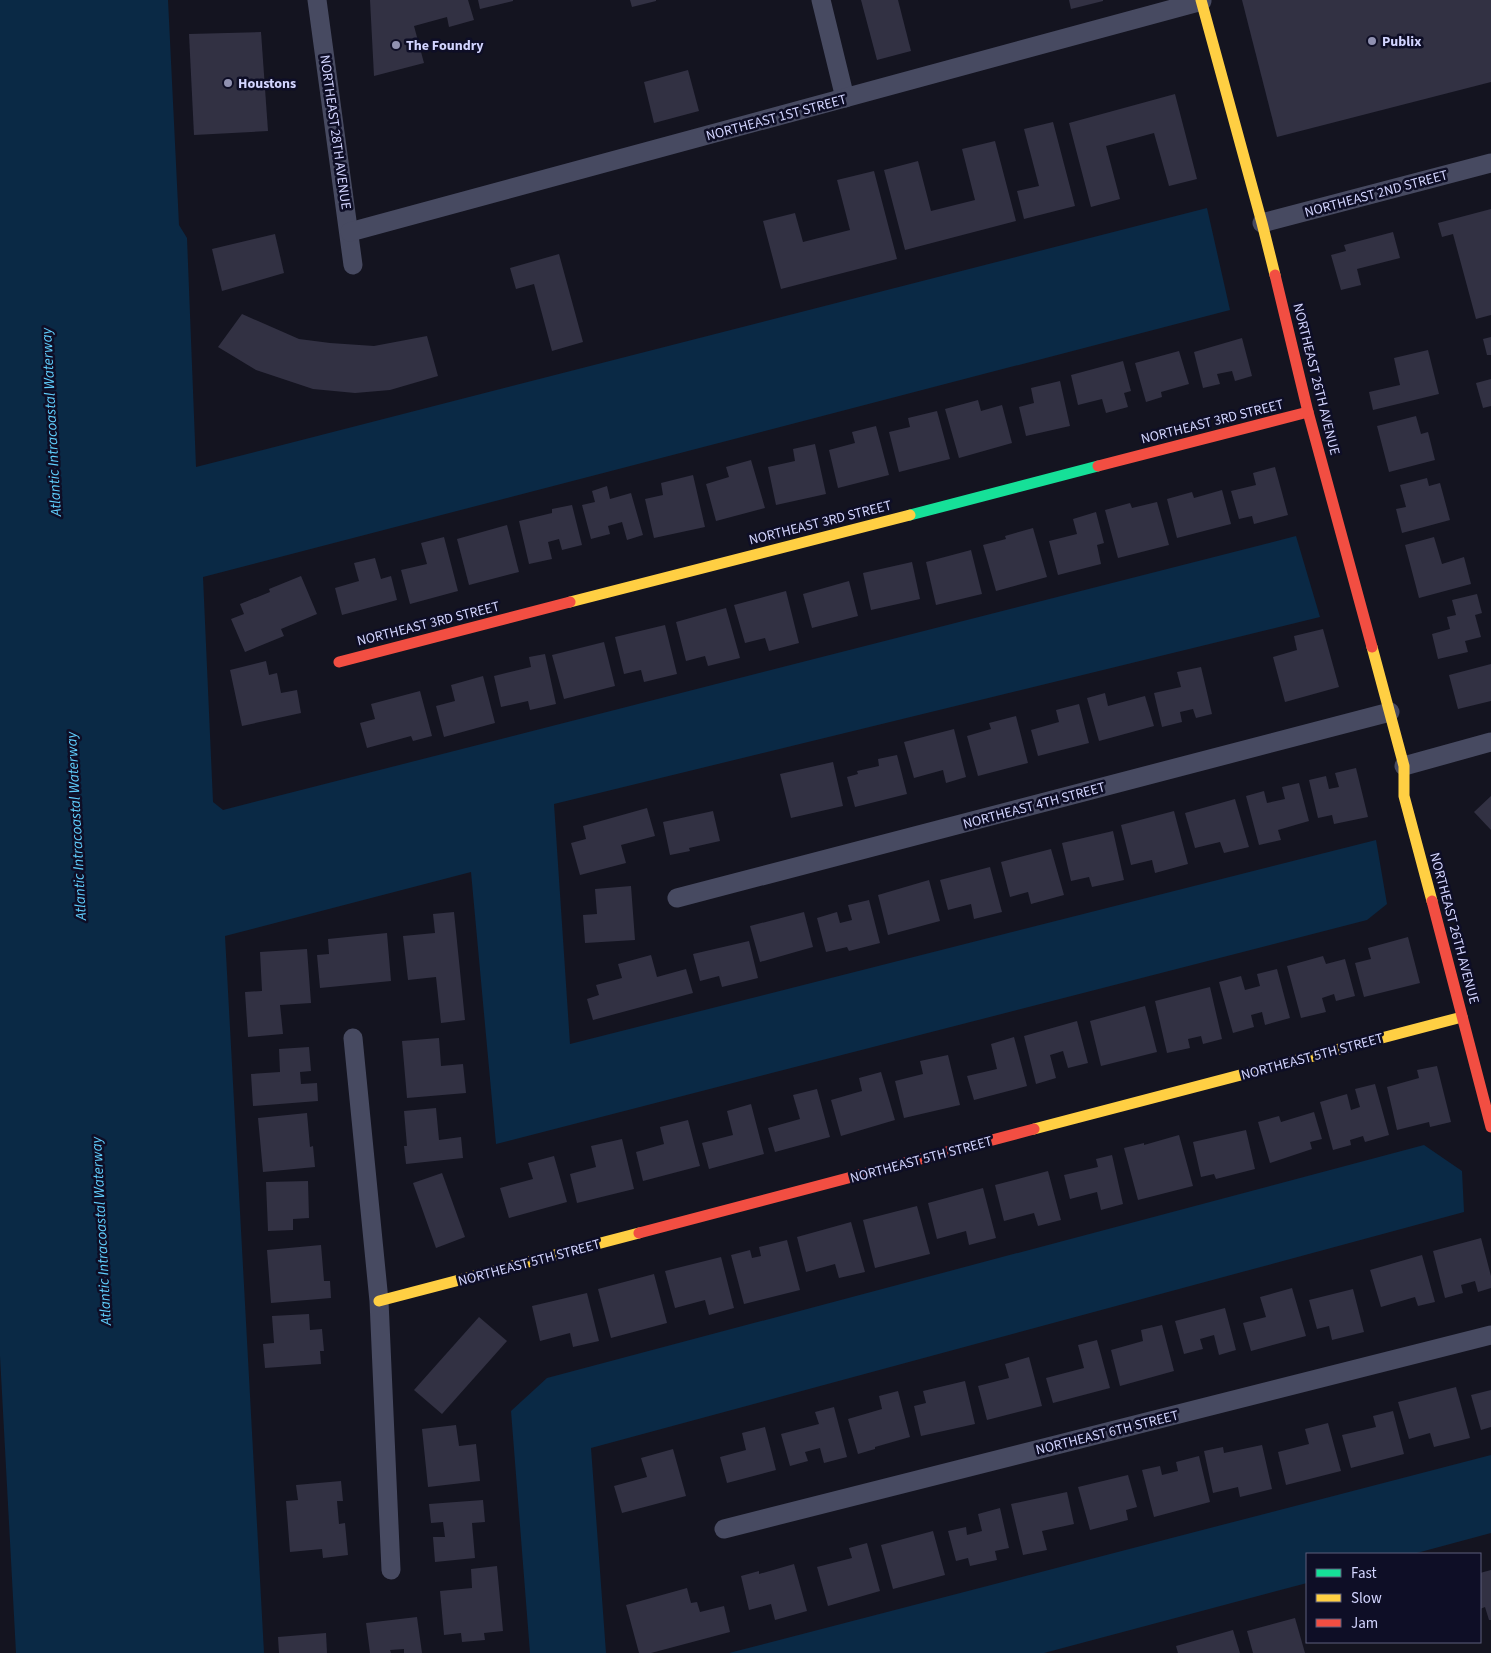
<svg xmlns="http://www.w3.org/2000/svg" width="1491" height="1653" font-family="'Source Sans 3',sans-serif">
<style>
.water{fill:#0a2945}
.building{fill:#323143}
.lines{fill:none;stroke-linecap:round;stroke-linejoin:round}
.street{stroke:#474a61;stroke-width:19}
.fast{stroke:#16e098;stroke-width:11}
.slow{stroke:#ffcf43;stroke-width:11}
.jam{stroke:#f24e42;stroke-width:11}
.poi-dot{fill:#9091b1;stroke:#0e0e26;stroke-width:2}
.labels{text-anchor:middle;stroke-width:5;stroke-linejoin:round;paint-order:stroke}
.poi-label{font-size:14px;font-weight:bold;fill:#d3d5ff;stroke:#0e0e26;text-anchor:start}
.street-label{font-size:14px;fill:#d3d5ff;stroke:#0e0e26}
.water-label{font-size:15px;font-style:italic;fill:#61d0ff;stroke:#0e0e26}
</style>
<rect width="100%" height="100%" fill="#141420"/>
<g class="water">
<polygon points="0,0 168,0 179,225 187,238 196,467 1207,208 1230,310 203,577 213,802 223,810 1296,536 1320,617 554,804 570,1044 1376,840 1387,904 1367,920 496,1144 471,872 225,936 264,1653 16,1653 0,1356"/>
<polygon points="1424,1145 1462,1171 1464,1212 591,1448 606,1653 530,1653 511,1411 547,1378"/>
<polygon points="1491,1455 1491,1533 1413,1554 1307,1554 1307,1583 1044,1653 729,1653"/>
</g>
<g class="building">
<polygon points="370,0 468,0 474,20 449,27 447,17 414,26 424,63 374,76"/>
<polygon points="478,0 513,0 513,1 480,9"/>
<polygon points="630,0 656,0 656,1 632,7"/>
<polygon points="861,0 898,0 911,51 877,60"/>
<polygon points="1069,0 1103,0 1103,1 1071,9"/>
<polygon points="1242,0 1491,0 1491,82 1277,137"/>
<polygon points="261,32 268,131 194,135 189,34"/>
<polygon points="688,70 699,111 654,123 644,82"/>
<polygon points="1175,94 1197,179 1169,186 1154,133 1106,146 1120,199 1091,207 1069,123"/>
<polygon points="1053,122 1075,206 1024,219 1017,191 1039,186 1024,129"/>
<polygon points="995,141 1016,221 905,250 884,170 918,161 931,211 975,200 962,149"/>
<polygon points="874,171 897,259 781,289 763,221 795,213 803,242 850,230 837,180"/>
<polygon points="1491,209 1491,315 1476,319 1453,234 1442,237 1438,223"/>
<polygon points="1393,232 1400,258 1357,269 1361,285 1341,290 1331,255 1346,251 1344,245"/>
<polygon points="275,234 284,273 222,291 212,249"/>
<polygon points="559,254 583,342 552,351 534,284 516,289 510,268"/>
<polygon points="242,314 299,339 330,343 374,346 427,336 438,376 390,390 355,393 313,389 256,370 218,347"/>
<polygon points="1491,337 1491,355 1487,355 1483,339"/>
<polygon points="1242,338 1252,376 1235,381 1232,371 1217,374 1220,384 1203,388 1194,352"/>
<polygon points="1428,350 1439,394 1373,410 1369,392 1400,385 1394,358"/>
<polygon points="1179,351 1189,384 1161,392 1162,397 1146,402 1135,363"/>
<polygon points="1123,361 1131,391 1124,393 1128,407 1106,413 1102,399 1078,405 1071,375"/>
<polygon points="1491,379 1491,406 1483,408 1476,383"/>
<polygon points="1060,381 1070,426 1026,436 1019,407 1034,403 1031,388"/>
<polygon points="978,400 981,411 1002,405 1012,443 959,458 945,409"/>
<polygon points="937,411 950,459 899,472 889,432 910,427 908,418"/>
<polygon points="1416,416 1421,434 1428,432 1435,460 1389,472 1377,426"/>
<polygon points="876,426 889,475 838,488 829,450 855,443 852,432"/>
<polygon points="815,444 826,494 776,505 768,467 795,461 793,449"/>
<polygon points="751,460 765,508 716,521 706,484 729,477 726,467"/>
<polygon points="1275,467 1288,515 1254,524 1252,516 1239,519 1231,491 1256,485 1253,473"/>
<polygon points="693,475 705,527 654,538 645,499 663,495 661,483"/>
<polygon points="1427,478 1429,486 1440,483 1450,520 1402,533 1396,509 1406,507 1400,485"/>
<polygon points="607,486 610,499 631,493 643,535 627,540 622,522 608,526 610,534 591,539 582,505 595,502 592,491"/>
<polygon points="1222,490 1231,524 1177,538 1167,499 1192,492 1194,498"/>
<polygon points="1157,502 1169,545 1118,558 1105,510 1130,503 1132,508"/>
<polygon points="572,505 582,545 562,550 559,539 548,542 552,559 529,564 519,521 552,513 552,509"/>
<polygon points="1096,512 1104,543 1097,545 1101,564 1058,575 1049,541 1077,534 1073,519"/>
<polygon points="507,525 519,572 469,585 457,539"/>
<polygon points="1033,528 1047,577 996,591 983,545 1006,539 1005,536"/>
<polygon points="444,537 458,591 410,604 401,570 427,564 421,543"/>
<polygon points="1434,537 1442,564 1464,557 1471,584 1419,598 1405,545"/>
<polygon points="971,550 982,594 936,605 926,562"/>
<polygon points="375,558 381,579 391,576 397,600 342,615 335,588 359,581 354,563"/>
<polygon points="912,562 920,599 871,610 863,573"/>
<polygon points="301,576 317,614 281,629 284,636 245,652 231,619 244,614 240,604 270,592 269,589"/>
<polygon points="849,581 858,616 812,628 803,594"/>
<polygon points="786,591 799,643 769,651 765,638 745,643 734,605"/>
<polygon points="1477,594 1482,613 1475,615 1481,637 1465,641 1468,652 1438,659 1432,634 1450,629 1447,617 1456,615 1452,600"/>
<polygon points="726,608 740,658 708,666 705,656 686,661 676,622"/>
<polygon points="665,625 677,674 644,682 641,670 624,674 615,637"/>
<polygon points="1323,629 1339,687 1285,702 1273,657 1297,650 1294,636"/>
<polygon points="604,642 615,686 564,699 552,655"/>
<polygon points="545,654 556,704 530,710 528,701 501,707 494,676 531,667 529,657"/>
<polygon points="266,661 269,675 277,673 281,693 297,690 301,713 242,726 230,670"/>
<polygon points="1491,664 1491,701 1458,709 1449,675"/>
<polygon points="1201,667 1212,714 1196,718 1193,709 1180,712 1182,722 1162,727 1154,693 1181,687 1177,672"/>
<polygon points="483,676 495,723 444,737 436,706 455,701 451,685"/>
<polygon points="420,691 432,736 413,741 411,736 367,748 360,723 375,719 371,704"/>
<polygon points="1105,693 1108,706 1145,696 1154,726 1099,741 1087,698"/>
<polygon points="1079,704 1089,743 1038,756 1031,730 1059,722 1056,710"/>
<polygon points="1016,716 1028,763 978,776 967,736 991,729 989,723"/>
<polygon points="954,729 966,777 946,783 943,770 914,778 904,742"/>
<polygon points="897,755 907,794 855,807 847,777 858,774 857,771 879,766 878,759"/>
<polygon points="833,762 843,806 791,818 780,774"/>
<polygon points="1356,768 1368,817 1334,824 1332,815 1318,818 1309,780 1326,776 1329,789 1339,787 1335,773"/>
<polygon points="1299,783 1309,821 1278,830 1281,840 1259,845 1246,796 1264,791 1267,803 1285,799 1282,787"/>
<polygon points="1491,796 1491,830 1474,812"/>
<polygon points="1235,799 1249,847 1224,853 1220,842 1195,848 1185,813"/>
<polygon points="647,808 655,836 621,845 626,863 580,875 571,843 586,839 583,826"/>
<polygon points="713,811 720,841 689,848 690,851 670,855 663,822"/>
<polygon points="1174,811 1188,864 1155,873 1152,860 1131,865 1121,825"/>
<polygon points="1113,831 1124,880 1092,887 1089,877 1071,881 1062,843"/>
<polygon points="1051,849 1064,895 1031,904 1028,892 1010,897 1001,862"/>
<polygon points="990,867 1002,912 974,919 971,904 948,910 940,880"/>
<polygon points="929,880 940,921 888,935 878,895"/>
<polygon points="631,886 635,940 585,943 583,915 597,914 595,889"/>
<polygon points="869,900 880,943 849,951 847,947 826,952 817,918 837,912 840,923 852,920 848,905"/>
<polygon points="454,912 465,1020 441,1023 436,977 408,980 403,936 435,933 433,914"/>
<polygon points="804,912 813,947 760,962 750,926"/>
<polygon points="387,933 391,981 320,988 317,955 329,954 328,939"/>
<polygon points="1408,937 1420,983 1364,997 1355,963 1371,959 1368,948"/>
<polygon points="749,941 758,978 722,987 719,976 700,981 693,954"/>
<polygon points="307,949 311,1003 280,1005 283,1034 248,1037 245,992 262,991 260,952"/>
<polygon points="651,955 657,977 686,969 693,993 593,1020 587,999 599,995 596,985 622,978 618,964"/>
<polygon points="1323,956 1326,964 1345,959 1355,996 1336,1001 1334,994 1322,998 1326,1012 1301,1018 1287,966"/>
<polygon points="1277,969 1290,1018 1265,1025 1262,1012 1251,1015 1254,1027 1233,1033 1219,982 1241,976 1245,990 1260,986 1257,974"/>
<polygon points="1210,987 1222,1039 1203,1044 1201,1036 1188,1039 1190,1048 1167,1053 1155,1001"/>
<polygon points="1145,1006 1157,1052 1101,1066 1090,1021"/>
<polygon points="1077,1021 1088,1063 1068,1068 1063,1051 1050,1055 1056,1078 1036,1084 1024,1036"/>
<polygon points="1014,1037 1027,1086 974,1100 967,1076 997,1069 991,1044"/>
<polygon points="439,1038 441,1066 463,1064 466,1093 407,1098 402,1041"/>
<polygon points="309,1047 311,1071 300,1072 301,1084 317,1083 318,1101 253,1106 251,1074 280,1072 279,1049"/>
<polygon points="948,1055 960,1105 904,1118 895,1081 923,1074 920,1061"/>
<polygon points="1437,1066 1451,1122 1430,1127 1429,1122 1397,1130 1387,1087 1419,1078 1417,1070"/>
<polygon points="881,1072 895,1120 841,1136 831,1100 862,1091 859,1078"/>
<polygon points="1375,1084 1389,1135 1365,1142 1363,1136 1350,1140 1351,1145 1333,1150 1320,1102 1347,1094 1351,1110 1360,1107 1355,1089"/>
<polygon points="817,1089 830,1137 775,1152 768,1128 800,1119 793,1095"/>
<polygon points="751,1104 764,1154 709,1169 702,1143 733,1135 727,1111"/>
<polygon points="436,1108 439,1140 461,1137 463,1158 406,1164 404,1146 407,1146 404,1111"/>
<polygon points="1314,1112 1322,1139 1310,1142 1312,1149 1270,1163 1258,1122 1279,1116 1281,1122"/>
<polygon points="307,1113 310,1147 313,1146 315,1167 263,1172 258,1118"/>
<polygon points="688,1120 700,1166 643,1181 636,1152 664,1144 660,1127"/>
<polygon points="1246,1130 1255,1169 1216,1179 1214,1174 1201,1177 1193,1142"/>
<polygon points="1179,1135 1193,1186 1138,1200 1124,1148 1144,1143 1144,1145"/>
<polygon points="622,1139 634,1189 577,1203 570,1174 596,1167 591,1146"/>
<polygon points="1112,1155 1123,1204 1101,1210 1097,1192 1070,1199 1064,1175 1098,1167 1096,1159"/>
<polygon points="554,1156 567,1202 509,1218 500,1188 533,1179 528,1163"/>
<polygon points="1048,1171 1061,1220 1038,1226 1034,1213 1004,1221 995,1185"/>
<polygon points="442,1173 465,1237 436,1248 413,1183"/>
<polygon points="308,1181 309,1218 293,1219 293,1230 268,1231 266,1182"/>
<polygon points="983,1188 996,1238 969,1245 966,1231 937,1239 928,1203"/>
<polygon points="917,1206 930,1254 875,1268 863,1220"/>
<polygon points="851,1222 865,1272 839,1278 835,1264 806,1272 797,1237"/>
<polygon points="1481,1238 1491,1276 1491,1288 1478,1292 1475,1281 1461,1285 1463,1293 1445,1298 1433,1251"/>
<polygon points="787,1240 800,1290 744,1304 731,1255 750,1250 752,1258 761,1256 759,1247"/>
<polygon points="321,1245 324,1281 330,1281 331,1298 271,1303 267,1250"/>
<polygon points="1422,1255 1435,1302 1418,1306 1415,1297 1381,1307 1370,1270"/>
<polygon points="721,1257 734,1308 709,1315 705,1300 675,1308 665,1271"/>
<polygon points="654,1274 667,1323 611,1338 598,1289"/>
<polygon points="1292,1288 1306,1336 1251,1351 1243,1323 1266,1317 1260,1297"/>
<polygon points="1353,1289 1364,1332 1332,1340 1329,1326 1317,1329 1309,1300"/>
<polygon points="587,1293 599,1341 573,1347 570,1333 540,1341 532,1306"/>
<polygon points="1225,1308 1236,1350 1219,1355 1214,1335 1200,1339 1203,1349 1184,1354 1175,1321"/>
<polygon points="309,1314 310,1330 322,1329 324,1351 320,1351 321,1364 265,1368 263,1344 274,1343 272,1316"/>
<polygon points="479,1317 507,1341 442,1414 414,1390"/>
<polygon points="1162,1325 1174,1371 1120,1386 1111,1350 1143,1341 1141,1330"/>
<polygon points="1097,1340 1110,1388 1053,1403 1046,1378 1084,1368 1078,1345"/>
<polygon points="1029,1357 1042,1406 987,1420 978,1386 1009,1378 1005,1364"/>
<polygon points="965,1381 975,1424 921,1436 914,1406 926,1403 923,1391"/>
<polygon points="1456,1387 1470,1438 1434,1447 1430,1433 1409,1439 1398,1402"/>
<polygon points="1491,1390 1491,1427 1481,1430 1471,1395"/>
<polygon points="898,1391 910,1437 875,1447 875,1449 858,1454 848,1419 882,1409 879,1396"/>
<polygon points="834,1407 847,1457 824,1463 820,1448 805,1452 808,1461 790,1466 781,1434 819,1424 815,1412"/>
<polygon points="1393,1411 1404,1454 1351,1468 1342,1435 1376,1427 1373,1416"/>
<polygon points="1328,1423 1341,1471 1286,1485 1278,1452 1309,1444 1305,1429"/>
<polygon points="456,1425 459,1446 476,1444 480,1481 428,1487 422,1429"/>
<polygon points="765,1427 776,1470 727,1483 720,1457 746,1450 742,1433"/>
<polygon points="1262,1445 1272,1489 1240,1497 1238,1487 1213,1493 1204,1451 1223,1447 1224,1453"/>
<polygon points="673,1449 686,1496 622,1513 614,1486 647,1477 641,1458"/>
<polygon points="1199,1456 1210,1502 1154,1517 1142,1470 1160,1466 1162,1475 1178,1471 1176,1462"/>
<polygon points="1128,1475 1137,1507 1126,1510 1128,1520 1090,1530 1078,1487"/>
<polygon points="341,1481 343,1501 337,1501 339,1524 345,1523 348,1555 323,1558 322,1549 290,1552 286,1501 298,1500 296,1485"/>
<polygon points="1067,1492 1074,1524 1042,1531 1047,1550 1023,1555 1011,1504"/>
<polygon points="483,1500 485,1522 472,1523 475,1558 435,1562 433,1537 445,1537 443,1522 431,1523 429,1504"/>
<polygon points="1000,1508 1009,1548 995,1551 997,1560 970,1566 968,1558 956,1561 948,1531 966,1527 967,1535 982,1531 978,1514"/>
<polygon points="933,1531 945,1575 893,1589 881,1545"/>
<polygon points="867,1543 880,1591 828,1606 817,1567 852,1558 849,1548"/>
<polygon points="794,1564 807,1611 775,1620 771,1604 749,1610 741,1576 759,1571 759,1574"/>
<polygon points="497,1566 503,1631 484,1633 485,1640 462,1642 461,1633 444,1635 440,1591 472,1588 471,1569"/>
<polygon points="1491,1570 1491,1620 1489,1620 1485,1607 1480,1609 1480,1573"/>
<polygon points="687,1588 691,1603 697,1602 700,1612 724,1606 730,1632 651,1653 639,1653 626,1605"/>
<polygon points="417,1617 422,1653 404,1653 404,1649 390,1650 391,1653 370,1653 366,1623"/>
<polygon points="1295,1618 1305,1653 1253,1653 1247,1631"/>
<polygon points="1233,1630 1240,1653 1178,1653 1176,1646"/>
<polygon points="326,1633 327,1653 279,1653 278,1637"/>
</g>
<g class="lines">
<g class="street">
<polyline points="317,0 353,265"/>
<polyline points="821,0 845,98"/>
<polyline points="1262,223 1491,163"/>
<polyline points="350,232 1202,1"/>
<polyline points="1404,766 1491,742"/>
<polyline points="677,898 1390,712"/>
<polyline points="353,1038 379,1301 391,1570"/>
<polyline points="724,1529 1491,1335"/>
</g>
<polyline class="fast" points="910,515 1098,466"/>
<g class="slow">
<polyline points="1201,0 1262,223 1275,275"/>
<polyline points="570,602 910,515"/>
<polyline points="1372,647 1404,766 1404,796 1432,901"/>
<polyline points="1034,1129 1462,1017"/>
<polyline points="379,1301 639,1233"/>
</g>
<g class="jam">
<polyline points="1275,275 1308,412 1372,647"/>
<polyline points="1098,466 1308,412"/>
<polyline points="339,662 570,602"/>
<polyline points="1432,901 1491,1127"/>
<polyline points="639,1233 1034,1129"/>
</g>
</g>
<g class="poi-dot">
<circle cx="1372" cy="41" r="5"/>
<circle cx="396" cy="45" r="5"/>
<circle cx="228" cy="83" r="5"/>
</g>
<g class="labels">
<g class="poi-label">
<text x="1382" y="46">Publix</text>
<text x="406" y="50">The Foundry</text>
<text x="238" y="88">Houstons</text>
</g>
<g class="street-label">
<text transform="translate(776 117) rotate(-15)" y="5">NORTHEAST 1ST STREET</text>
<text transform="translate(336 132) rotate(82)" y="5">NORTHEAST 28TH AVENUE</text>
<text transform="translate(1376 193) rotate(-15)" y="5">NORTHEAST 2ND STREET</text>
<text transform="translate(1317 379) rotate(76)" y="5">NORTHEAST 26TH AVENUE</text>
<text transform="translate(1212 421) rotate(-14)" y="5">NORTHEAST 3RD STREET</text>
<text transform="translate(820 522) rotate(-14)" y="5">NORTHEAST 3RD STREET</text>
<text transform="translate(428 623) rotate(-14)" y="5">NORTHEAST 3RD STREET</text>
<text transform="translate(1034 805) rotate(-15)" y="5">NORTHEAST 4TH STREET</text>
<text transform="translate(1455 928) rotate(75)" y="5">NORTHEAST 26TH AVENUE</text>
<text transform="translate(1312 1056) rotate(-15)" y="5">NORTHEAST 5TH STREET</text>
<text transform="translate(921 1159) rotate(-15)" y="5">NORTHEAST 5TH STREET</text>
<text transform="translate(529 1262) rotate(-15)" y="5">NORTHEAST 5TH STREET</text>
<text transform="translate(1107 1432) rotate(-14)" y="5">NORTHEAST 6TH STREET</text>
</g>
<g class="water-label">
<text transform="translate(51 422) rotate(-93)" y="5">Atlantic Intracoastal Waterway</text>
<text transform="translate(76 826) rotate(-93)" y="5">Atlantic Intracoastal Waterway</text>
<text transform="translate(101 1231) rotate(-93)" y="5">Atlantic Intracoastal Waterway</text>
</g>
</g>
<rect x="1306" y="1553" width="175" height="90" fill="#0e0e26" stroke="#5d5e7d"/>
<rect x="1316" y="1569" width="25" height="8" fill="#16e098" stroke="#5d5e7d"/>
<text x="1351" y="1578" font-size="15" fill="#d3d5ff">Fast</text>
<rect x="1316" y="1594" width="25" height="8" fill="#ffcf43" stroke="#5d5e7d"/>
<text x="1351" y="1603" font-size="15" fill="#d3d5ff">Slow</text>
<rect x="1316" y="1619" width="25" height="8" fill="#f24e42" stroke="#5d5e7d"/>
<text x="1351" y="1628" font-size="15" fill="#d3d5ff">Jam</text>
</svg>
